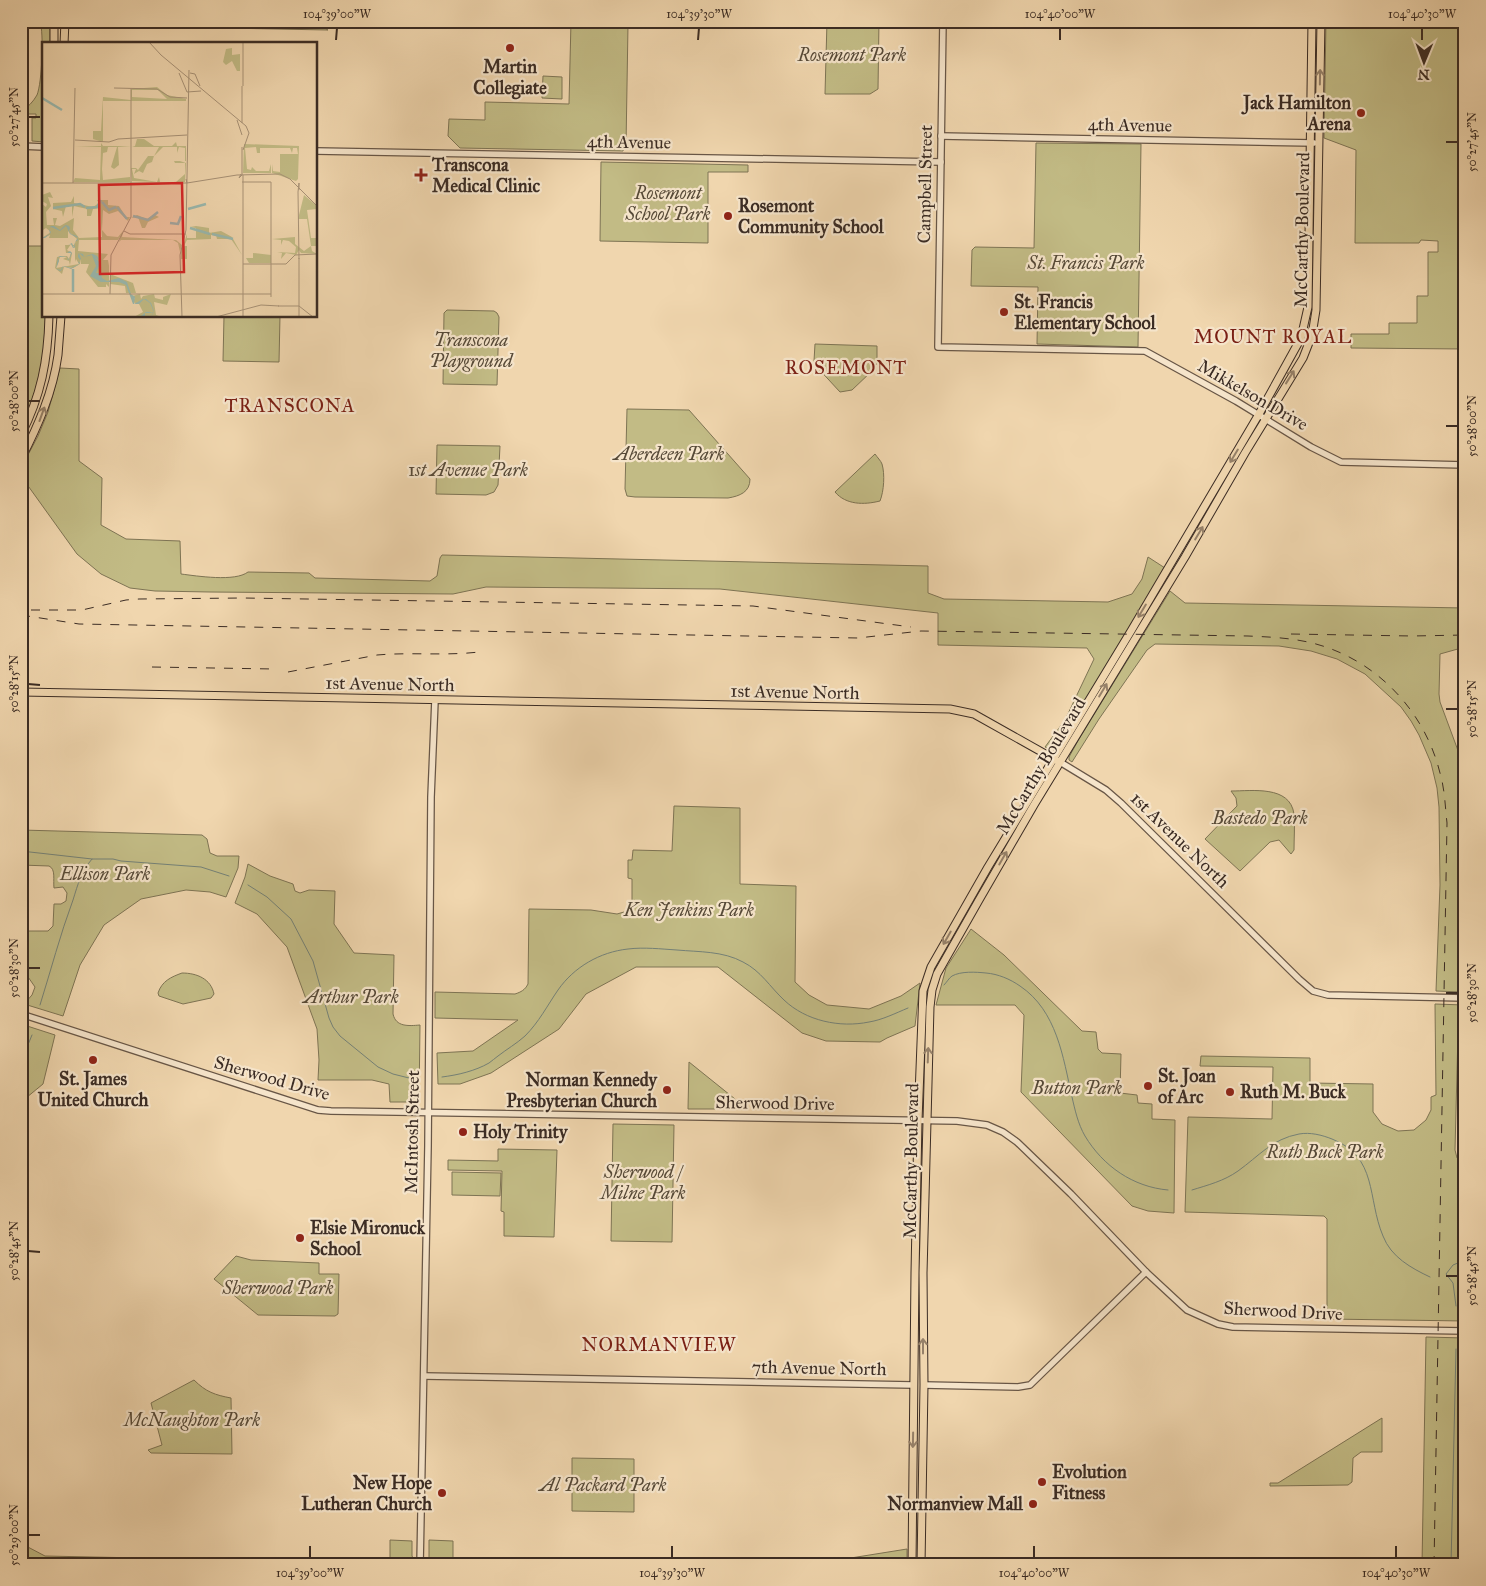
<svg xmlns="http://www.w3.org/2000/svg" width="1486" height="1586" font-family="'IM FELL Great Primer',serif">
<style>
.green{fill:#c2bb85;stroke:#7e7454}
.lines{fill:none;stroke-linecap:round;stroke-linejoin:round}
.stream{stroke:#748177;stroke-width:1}
.minor-casing{stroke:#685646;stroke-width:8}
.major-casing{stroke:#3b2c24;stroke-width:9}
.minor{stroke:#f5e4ca;stroke-width:5.5}
.major{stroke:#f0d6ae;stroke-width:7}
.rail{stroke:#3b2c24;stroke-width:1;stroke-dasharray:9 9;stroke-linecap:butt}
.oneway{stroke:#968169}
.ticks{fill:none;stroke:#3b2c24;stroke-width:2}
.poi-dot{fill:#8f2418;stroke:#f5e4ca;stroke-width:2}
.labels{text-anchor:middle;stroke-width:4.5;stroke-linejoin:round;paint-order:stroke}
.park-label{font-size:18px;font-style:italic;fill:#564937;stroke:#f5e4ca}
.poi-label{font-size:18px;font-weight:bold;fill:#3b2c24;stroke:#f5e4ca;text-anchor:start}
.street-label{font-size:18px;fill:#3b2c24;stroke:#f5e4ca}
.neighbourhood-label{font-size:19px;letter-spacing:1px;fill:#7a1f14;stroke:#f5e4ca}
.inset-river{fill:none;stroke:#9ab9af;stroke-width:2.5}
.inset-road{fill:none;stroke:#a89277;stroke-width:1}
.view{fill:#d62828;fill-opacity:0.15;stroke:#d62828;stroke-width:2.5}
.inset-edge{fill:none;stroke:#3b2c24;stroke-width:2.5}
.neatline{fill:none;stroke:#3b2c24;stroke-width:2}
.ticks-label{font-size:12px;text-anchor:middle;fill:#3b2c24}
</style>
<rect width="100%" height="100%" fill="#f0d6ae"/>
<filter id="stains"><feTurbulence type="fractalNoise" baseFrequency=".004" numOctaves="4"/><feColorMatrix values="0 0 0 0 .2 0 0 0 0 .09 0 0 0 0 .02 0 0 0 .5 -.17"/></filter>
<radialGradient id="worn" r=".72"><stop offset=".6" stop-color="#630" stop-opacity="0"/><stop offset="1" stop-color="#630" stop-opacity=".3"/></radialGradient>
<g class="green">
<path d="M40,21H50V44H44V142L32,141V118H36V114H21V112C28,107 33,102 37,95C42,83 44,33 40,21Z"/>
<polygon points="118,21 312,21 328,30 117,26"/>
<polygon points="571,21 625,21 628,25 626,146 623,151 460,148 448,136 449,119 485,120 485,102 569,104"/>
<polygon points="827,21 879,21 878,89 870,94 825,94"/>
<polygon points="1326,21 1465,21 1465,349 1351,348 1351,334 1389,334 1389,323 1417,323 1417,296 1428,296 1428,252 1438,252 1438,241 1421,240 1419,243 1355,243 1356,150 1324,138"/>
<polygon points="543,76 562,77 562,99 542,98"/>
<polygon points="1036,143 1141,144 1138,347 1037,344 1038,287 971,286 972,250 975,247 1034,248"/>
<polygon points="601,162 748,165 748,172 708,172 708,243 600,241"/>
<path d="M21,246H44V316H46C44,359 39,388 21,427Z"/>
<polygon points="447,310 494,311 497,313 499,317 497,385 443,384 444,313"/>
<polygon points="224,316 280,316 279,362 223,361"/>
<polygon points="815,344 877,346 877,364 872,371 852,390 840,392 816,366 814,361"/>
<path d="M60,368L79,369V461L102,478L101,525L126,539L180,541L181,574C197,576 235,582 248,572L309,573L315,578L430,581L437,576L440,558L442,555L928,566V593L944,599L1108,602L1132,594L1142,579L1148,557L1165,568L1097,684L1052,750L1045,747L1065,720L1094,659L1087,648L938,645V613L720,589L486,587L453,594L210,592L155,591L130,588L101,574L77,554L26,483L21,497V468L38,436L48,412Z"/>
<path d="M627,409L689,410L750,479C750,492 740,496 728,498L635,497L627,496L625,489Z"/>
<polygon points="437,445 500,446 498,485 494,492 486,495 436,494"/>
<path d="M875,454C877,457 881,461 882,464C885,474 884,491 880,501C864,505 846,505 835,492Z"/>
<polygon points="1170,591 1185,603 1465,608 1465,647 1440,654 1439,694 1440,702 1463,764 1459,967 1462,970 1462,992 1436,991 1440,885 1439,807 1437,788 1431,763 1419,735 1411,721 1401,707 1365,674 1337,659 1311,651 1279,646 1155,644 1147,650 1099,719 1072,762 1069,760 1069,757 1079,739"/>
<path d="M1231,791C1252,791 1290,785 1294,814C1295,826 1294,838 1294,850L1291,854L1279,840L1270,842L1240,871L1205,839L1237,806L1236,798Z"/>
<path d="M674,806L740,808V884L796,886L795,982L809,995L827,1005L869,1009L901,996L920,983L915,1026L887,1038L880,1042L826,1041L802,1033L718,967H636L586,994L559,1029L491,1073L460,1084H438L437,1053L473,1051L518,1020L435,1018V992L515,994C521,992 525,990 528,984L529,909L591,910L617,914L624,912L632,913V879L628,878V860H632L633,850L672,851Z"/>
<path d="M21,830L202,835L207,839L210,853L217,856H239L238,868L226,897L210,892L186,890L141,899L104,925L80,965L63,1016L24,1004L32,995L35,987L26,974L27,931H48L53,926L54,904H61L66,901L67,893L63,887L54,888C53,880 56,869 49,866L21,865Z"/>
<path d="M248,864L270,876L293,884L295,891L300,893L309,890L335,891L334,924L354,953L394,955L393,1014C396,1027 408,1026 420,1025L419,1102H390L389,1084L372,1080H318L319,1060L317,1029L287,947L257,914L235,903L245,877Z"/>
<polygon points="971,929 1004,955 1082,1031 1096,1032 1098,1049 1102,1053 1121,1054 1120,1093 1137,1095 1138,1103 1152,1104 1152,1119 1175,1120 1174,1213 1148,1211 1132,1206 1021,1092 1024,1015 1015,1005 936,1005 946,968"/>
<path d="M182,973C197,973 211,979 214,994L211,998L183,1004L159,996L158,993C162,981 171,977 182,973Z"/>
<polygon points="1435,1004 1464,1005 1463,1026 1458,1032 1455,1150 1457,1158 1463,1164 1465,1164 1465,1321 1327,1319 1327,1219 1324,1216 1185,1212 1188,1117 1272,1119 1273,1067 1200,1066 1201,1056 1310,1058 1310,1083 1373,1084 1373,1112 1382,1124 1398,1131 1414,1130 1426,1120 1431,1110 1431,1097 1436,1095"/>
<polygon points="21,1024 55,1035 43,1084 21,1102"/>
<polygon points="689,1062 735,1099 735,1109 688,1109"/>
<polygon points="613,1124 674,1125 672,1242 611,1241"/>
<polygon points="498,1149 557,1150 554,1237 504,1236 504,1212 501,1211 502,1171 448,1170 448,1160 498,1161"/>
<polygon points="452,1172 501,1173 500,1196 452,1195"/>
<polygon points="236,1256 251,1260 319,1263 319,1274 339,1274 338,1314 335,1316 258,1315 214,1279"/>
<polygon points="1426,1337 1465,1338 1465,1489 1463,1565 1422,1565"/>
<path d="M194,1380C206,1392 215,1395 231,1398L232,1454L151,1453L148,1450L162,1445L151,1403Z"/>
<polygon points="1382,1418 1382,1452 1361,1452 1353,1458 1352,1482 1348,1485 1270,1486 1270,1483 1278,1483"/>
<polygon points="572,1458 634,1459 634,1512 572,1511"/>
<polygon points="21,1530 26,1546 45,1556 378,1563 390,1558 390,1540 412,1541 412,1556 414,1560 414,1565 21,1565"/>
<polygon points="429,1540 453,1541 453,1561 455,1565 427,1565 429,1558"/>
<polygon points="907,1549 907,1565 807,1565"/>
</g>
<g class="lines">
<g class="stream">
<polyline points="21,851 92,859"/>
<polyline points="248,885 267,897 291,919 313,961 329,1018 333,1027 340,1036 378,1067 393,1074 413,1079"/>
<path d="M944,985C947,982 949,978 952,976C961,971 976,972 986,973C998,974 1010,979 1020,986C1057,1011 1063,1057 1072,1097C1075,1110 1078,1124 1085,1136C1103,1166 1133,1187 1168,1190"/>
<path d="M40,1005C51,970 60,935 73,900C78,884 81,872 92,859H113L121,861L201,867L229,876"/>
<polyline points="21,1057 25,1052 32,1035"/>
<path d="M442,1077C458,1075 475,1071 489,1063C492,1061 495,1058 498,1056C507,1049 516,1044 525,1036C539,1022 547,1006 558,990C574,967 600,952 628,949C644,947 661,949 677,950C699,952 723,951 743,962C761,971 770,987 784,1000C806,1021 840,1028 869,1022C882,1020 896,1013 908,1008"/>
<path d="M1192,1190C1208,1185 1224,1181 1238,1171C1259,1156 1272,1139 1299,1134C1310,1132 1322,1135 1332,1139C1378,1157 1367,1198 1383,1236C1391,1257 1411,1268 1430,1277"/>
<polyline points="1456,1306 1453,1283 1446,1274 1453,1265 1465,1260"/>
<polyline points="1451,1565 1456,1349"/>
</g>
<g class="minor-casing">
<g id="minor">
<polyline points="943,21 938,347 1145,351 1236,401 1311,447 1341,462 1465,465"/>
<polyline points="941,136 1314,143"/>
<polyline points="21,146 44,147"/>
<polyline points="316,151 941,162"/>
<polyline points="1060,762 1106,790 1121,803 1299,979 1313,991 1328,995 1465,998"/>
<polyline points="21,1014 318,1110 331,1111 957,1121 987,1125 1003,1132 1017,1142 1071,1194 1146,1272 1187,1310 1218,1324 1233,1327 1465,1331"/>
<polyline points="424,1376 913,1385"/>
<polyline points="924,1385 1018,1387 1030,1385 1146,1272"/>
<polyline points="420,1565 428,1146 431,797 435,700"/>
</g>
</g>
<g class="major-casing">
<g id="major">
<polyline points="54,21 54,44"/>
<polyline points="64,44 65,21"/>
<path d="M21,435C41,396 48,360 49,316"/>
<path d="M21,459C38,426 53,392 58,355C59,342 60,329 61,316"/>
<polyline points="21,692 950,709 974,714 1056,760"/>
<polyline points="912,1565 915,1273 918,1121 923,991 931,967 988,867 1131,631 1259,414 1301,338 1308,307 1312,21"/>
<polyline points="921,1565 924,1385 923,1273 930,1007 932,990 937,974 979,900 1034,805 1185,557 1245,453 1303,358 1312,335 1316,310 1321,21"/>
</g>
</g>
<use href="#minor" class="minor"/>
<use href="#major" class="major"/>
<g class="rail">
<polyline points="31,610 82,610 126,600 139,599 243,598 753,606 911,627"/>
<path d="M21,615L79,624L858,638L921,631L1248,636C1271,637 1294,638 1316,644C1378,661 1425,712 1440,773C1445,790 1445,806 1447,823L1434,1565"/>
<polyline points="1291,634 1412,636 1465,635"/>
<polyline points="152,667 274,669"/>
<path d="M288,672L377,655C411,652 445,656 479,652"/>
</g>
</g>
<defs><path id="oneway-shaft" d="M-6 0H5M1.5-3L5.5 0L1.5 3" fill="none" stroke-width="1.6" stroke-linecap="round" stroke-linejoin="round" transform="scale(1.25)"/></defs>
<g class="oneway">
<use href="#oneway-shaft" transform="translate(1320 77) rotate(-89)"/>
<use href="#oneway-shaft" transform="translate(1290 377) rotate(-58)"/>
<use href="#oneway-shaft" transform="translate(42 414) rotate(-70)"/>
<use href="#oneway-shaft" transform="translate(1234 456) rotate(121)"/>
<use href="#oneway-shaft" transform="translate(1199 533) rotate(-59)"/>
<use href="#oneway-shaft" transform="translate(1142 611) rotate(121)"/>
<use href="#oneway-shaft" transform="translate(1103 690) rotate(-59)"/>
<use href="#oneway-shaft" transform="translate(1003 858) rotate(-60)"/>
<use href="#oneway-shaft" transform="translate(947 938) rotate(120)"/>
<use href="#oneway-shaft" transform="translate(928 1055) rotate(-88)"/>
<use href="#oneway-shaft" transform="translate(923 1346) rotate(-90)"/>
<use href="#oneway-shaft" transform="translate(913 1440) rotate(91)"/>
</g>
<path class="ticks" d="M336,40L337,28M698,40L699,28M1060,40V28M1422,40V28M28,117H40M1446,142H1458M28,401H40M1446,426H1458M28,684L40,685M1446,709H1458M28,968H40M1446,993H1458M28,1251L40,1252M1446,1276H1458M28,1535H40M310,1558V1546M672,1558V1546M1034,1558V1546M1396,1558V1546"/>
<g class="poi-dot">
<circle cx="510" cy="48" r="5"/>
<circle cx="1361" cy="113" r="5"/>
<path d="M418.5 167.5h5v5h5v5h-5v5h-5v-5h-5v-5h5z"/>
<circle cx="728" cy="216" r="5"/>
<circle cx="1004" cy="312" r="5"/>
<circle cx="93" cy="1060" r="5"/>
<circle cx="1148" cy="1086" r="5"/>
<circle cx="667" cy="1090" r="5"/>
<circle cx="1230" cy="1092" r="5"/>
<circle cx="463" cy="1132" r="5"/>
<circle cx="300" cy="1238" r="5"/>
<circle cx="1042" cy="1482" r="5"/>
<circle cx="442" cy="1493" r="5"/>
<circle cx="1033" cy="1504" r="5"/>
</g>
<g class="labels">
<g class="park-label">
<text x="852" y="61">Rosemont Park</text>
<text x="668" y="199">Rosemont<tspan x="668" dy="21">School Park</tspan></text>
<text x="1086" y="269">St. Francis Park</text>
<text x="471" y="346">Transcona<tspan x="471" dy="21">Playground</tspan></text>
<text x="669" y="460">Aberdeen Park</text>
<text x="468" y="476">1st Avenue Park</text>
<text x="1260" y="824">Bastedo Park</text>
<text x="105" y="880">Ellison Park</text>
<text x="689" y="916">Ken Jenkins Park</text>
<text x="351" y="1003">Arthur Park</text>
<text x="1077" y="1094">Button Park</text>
<text x="1325" y="1158">Ruth Buck Park</text>
<text x="643" y="1178">Sherwood /<tspan x="643" dy="21">Milne Park</tspan></text>
<text x="278" y="1294">Sherwood Park</text>
<text x="192" y="1426">McNaughton Park</text>
<text x="603" y="1491">Al Packard Park</text>
</g>
<g class="poi-label">
<text x="510" y="73" text-anchor="middle">Martin<tspan x="510" dy="21">Collegiate</tspan></text>
<text x="1351" y="109" text-anchor="end">Jack Hamilton<tspan x="1351" dy="21">Arena</tspan></text>
<text x="432" y="171">Transcona<tspan x="432" dy="21">Medical Clinic</tspan></text>
<text x="738" y="212">Rosemont<tspan x="738" dy="21">Community School</tspan></text>
<text x="1014" y="308">St. Francis<tspan x="1014" dy="21">Elementary School</tspan></text>
<text x="1158" y="1082">St. Joan<tspan x="1158" dy="21">of Arc</tspan></text>
<text x="93" y="1085" text-anchor="middle">St. James<tspan x="93" dy="21">United Church</tspan></text>
<text x="657" y="1086" text-anchor="end">Norman Kennedy<tspan x="657" dy="21">Presbyterian Church</tspan></text>
<text x="1240" y="1098">Ruth M. Buck</text>
<text x="473" y="1138">Holy Trinity</text>
<text x="310" y="1234">Elsie Mironuck<tspan x="310" dy="21">School</tspan></text>
<text x="1052" y="1478">Evolution<tspan x="1052" dy="21">Fitness</tspan></text>
<text x="432" y="1489" text-anchor="end">New Hope<tspan x="432" dy="21">Lutheran Church</tspan></text>
<text x="1023" y="1510" text-anchor="end">Normanview Mall</text>
</g>
<g class="street-label">
<text transform="translate(1130 125) rotate(1)" y="6">4th Avenue</text>
<text transform="translate(629 142) rotate(1)" y="6">4th Avenue</text>
<text transform="translate(925 184) rotate(-89)" y="6">Campbell Street</text>
<text transform="translate(1302 230) rotate(-89)" y="6">McCarthy Boulevard</text>
<text transform="translate(1253 395) rotate(30)" y="6">Mikkelson Drive</text>
<text transform="translate(390 684) rotate(1)" y="6">1st Avenue North</text>
<text transform="translate(795 692) rotate(1)" y="6">1st Avenue North</text>
<text transform="translate(1041 766) rotate(-59)" y="6">McCarthy Boulevard</text>
<text transform="translate(1180 840) rotate(44)" y="6">1st Avenue North</text>
<text transform="translate(272 1078) rotate(16)" y="6">Sherwood Drive</text>
<text transform="translate(775 1103) rotate(1)" y="6">Sherwood Drive</text>
<text transform="translate(412 1132) rotate(-89)" y="6">McIntosh Street</text>
<text transform="translate(911 1161) rotate(-89)" y="6">McCarthy Boulevard</text>
<text transform="translate(1283 1311) rotate(3)" y="6">Sherwood Drive</text>
<text transform="translate(819 1368) rotate(1)" y="6">7th Avenue North</text>
</g>
<g class="neighbourhood-label">
<text x="1273" y="343">MOUNT ROYAL</text>
<text x="846" y="374">ROSEMONT</text>
<text x="290" y="412">TRANSCONA</text>
<text x="659" y="1351">NORMANVIEW</text>
</g>
</g>
<g transform="translate(42 42)">
<rect width="275" height="275" fill="#f0d6ae"/>
<path d="M190,6V13L198,12V29H195L190,19L184,23L181,20L184,7ZM115,45L125,53L144,57V59H61V100L51,97V89H59L61,55L89,58V47ZM90,48H116L125,57L90,55ZM95,97H102L112,104H130L134,100L135,104H144V119H138L144,121L143,140H116L90,139L89,126H94L96,128L106,114H112L110,120L105,122L101,131L97,129L92,132L94,127H90L92,136L115,140L117,135L118,140H134L143,132V121H133L132,119H143V106L137,105L135,111V105H121L112,114L117,105H90L93,104ZM59,101L61,104H89L76,105L77,123L72,127L69,125L75,105H66L65,110L61,111L60,127L61,138L88,135V140H31L33,136L58,138L59,105H33L59,104ZM202,102L257,104L256,137L254,139L230,131V122L231,129L238,130V112H256L255,106H251L250,111L248,106H218V111H215L214,105L203,106L205,127L209,128L210,125L214,129H227L229,122V131H201ZM8,150L11,156L6,155L9,164L4,170L5,183H12L11,176H15L13,183L18,184L32,176L31,188L37,196L60,195L58,166L51,167L49,174H45V167L32,164L30,175V164H24L21,175L20,169L11,167V161L29,160L32,154V161L51,165L57,161L55,158H66V163L77,164L84,175H88L86,179L76,169L67,172L61,168L60,188L65,194L76,195L81,189L80,195L134,198L140,203L143,193L139,192H143L138,210L136,201L131,198H79L77,200L79,193L76,198H37L36,209L66,212L61,218H66L67,224V245L64,242V245H56L44,230L47,222H39V217L38,222L31,226L22,225L20,232L13,226L15,215L25,214L27,217L29,211H24L23,203H32L35,197L26,189V196H7L8,193L0,196L9,190L4,186L1,188L0,187V162L4,165L5,162L0,159V153ZM29,202L33,206V220L34,217L37,222L14,226L18,215H25L21,217L27,219L28,223L30,211L25,208ZM262,153L275,164V167L265,168L269,196H275V204H269L270,209L275,212L259,211L257,208L254,213L244,211L239,217L240,211L235,210L253,211L254,205L247,199L241,198L239,203V198L230,197L253,195V202L262,209L269,204L265,177H256ZM116,170L113,173L117,175L106,180L103,186H100L96,175L89,176L95,173L105,177ZM154,184L167,186V191L179,189L190,195L200,213L189,197H175L174,193H169V197L145,198L142,204H145V217H139V209L145,192V196H154V186L148,185ZM211,211L229,213V221H207L204,216H211ZM68,232L91,241L94,251H84L83,244L68,242ZM98,252L99,257L101,254L112,252L113,256L121,258V255L129,252L125,263L112,260L114,273L120,275H92L101,270L97,262L90,260L93,256L90,254Z" fill="#c2bb85" fill-rule="evenodd"/>
<path d="M9,184H12L18,188L22,184L24,183L27,184L28,186L27,189L29,192L35,194L36,196V198L33,200V205L32,206H31L29,202L26,203L25,211L28,209L30,211L27,218H26L25,215H16L17,219L14,227L19,228L20,225L22,224L29,226L37,222L36,219L38,218L36,215V213L37,211L41,212L42,215L47,213L51,212L55,214L58,219L53,215L58,221L54,231H59L60,236L65,239L77,236L85,240L89,252L93,255L92,262L101,257H104L109,261L112,269L109,275L111,270L107,271H103V274L100,275L99,274L104,270H112L108,261L102,257L97,262H91L84,243L77,240H59L48,234L54,224L50,213L42,215L37,211L39,217L36,219L38,221L36,223L29,227L21,224L20,228L18,229L14,227L16,215L18,214L25,215L27,218L29,211H25L26,203L30,201L32,206L33,200L36,196L28,192L24,184L18,189L9,185L7,187L9,190L8,192L3,196H0L8,192L7,187Z" fill="#9ab9af"/>
<path class="inset-river" d="M0,56L20,68M60,160L67,168L74,165M75,165L85,177M11,166L38,162L43,165M44,166L55,165L59,158M146,167L164,162M91,174L106,178L116,170M128,181L136,182L139,174M148,186L168,192M170,192L191,197M31,227V250"/>
<path class="inset-road" d="M107,0L119,13L204,84L207,91L201,108M201,0V44M137,31L145,50L159,49M148,31L153,32L158,44M72,46L115,47L128,55L145,56M195,78L200,93M200,81V44M33,98L67,100L76,97L145,93M199,132L197,136L200,133V105M201,133V275M144,137L145,141L195,133L238,132L248,137L275,164M200,140H229M229,140V255M0,141H145M31,141L33,46M82,189L88,192H144M257,216V275M257,217L256,150L257,141V148M201,222H244M244,222L253,213L275,212M0,252H229M68,252L69,213L89,175V47M236,264H257M257,264L271,275M140,275L138,213L144,188L147,28M174,275L219,263L237,264"/>
<path class="view" d="M140,141L142,230L58,232L57,143Z"/>
<rect width="275" height="275" class="inset-edge"/>
</g>
<rect width="1486" height="1586" fill="none" stroke="#f0d6ae" stroke-width="55"/>
<g transform="translate(1424 62) rotate(181)" stroke="#f5e4ca" stroke-width="4" paint-order="stroke">
<path d="M0-4L9 19L0 12L-9 19Z" fill="#3b2c24"/>
<text y="-8" font-size="14" font-weight="bold" text-anchor="middle" fill="#3b2c24">N</text>
</g>
<rect x="28" y="28" width="1430" height="1530" class="neatline"/>
<g class="ticks-label">
<text x="337" y="18">104°39'00"W</text>
<text x="699" y="18">104°39'30"W</text>
<text x="1060" y="18">104°40'00"W</text>
<text x="1422" y="18">104°40'30"W</text>
<text transform="translate(14 117) rotate(-90)" y="4">50°27'45"N</text>
<text transform="translate(1472 142) rotate(-90)" y="4">50°27'45"N</text>
<text transform="translate(14 401) rotate(-90)" y="4">50°28'00"N</text>
<text transform="translate(1472 426) rotate(-90)" y="4">50°28'00"N</text>
<text transform="translate(14 684) rotate(-90)" y="4">50°28'15"N</text>
<text transform="translate(1472 709) rotate(-90)" y="4">50°28'15"N</text>
<text transform="translate(14 968) rotate(-90)" y="4">50°28'30"N</text>
<text transform="translate(1472 993) rotate(-90)" y="4">50°28'30"N</text>
<text transform="translate(14 1251) rotate(-90)" y="4">50°28'45"N</text>
<text transform="translate(1472 1276) rotate(-90)" y="4">50°28'45"N</text>
<text transform="translate(14 1535) rotate(-90)" y="4">50°29'00"N</text>
<text x="310" y="1577">104°39'00"W</text>
<text x="672" y="1577">104°39'30"W</text>
<text x="1034" y="1577">104°40'00"W</text>
<text x="1396" y="1577">104°40'30"W</text>
</g>
<rect width="100%" height="100%" filter="url(#stains)"/>
<rect width="100%" height="100%" fill="url(#worn)"/>
</svg>
